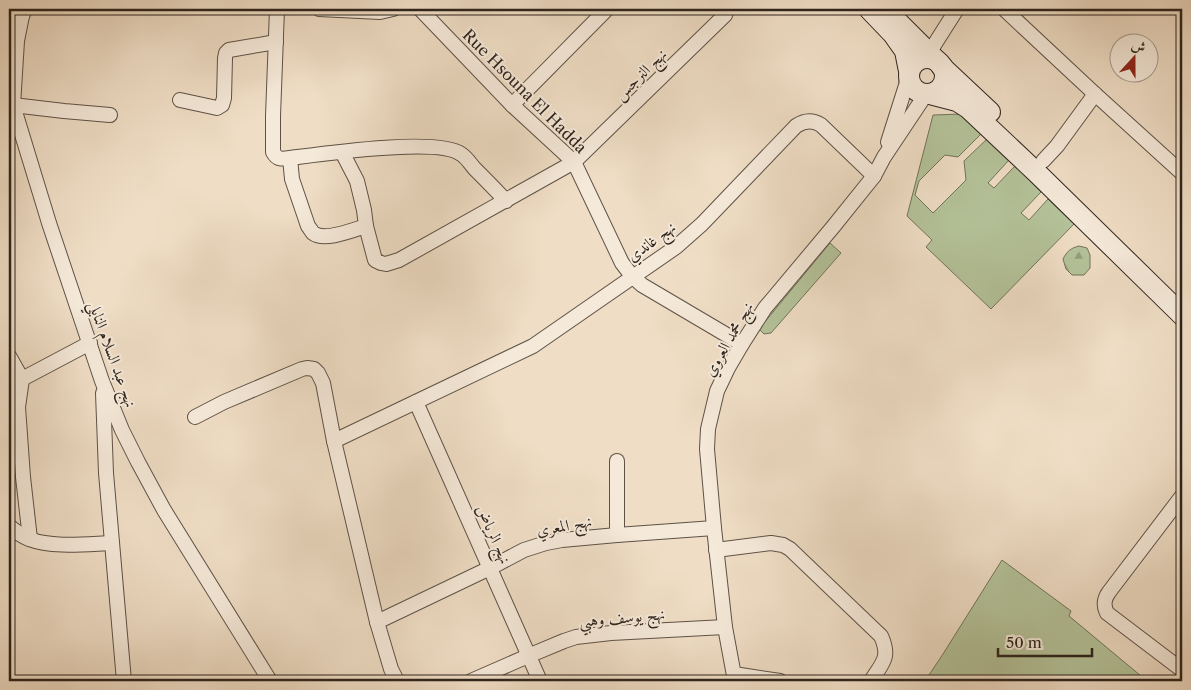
<svg xmlns="http://www.w3.org/2000/svg" width="1191" height="690" font-family="'Libre Caslon Text',Amiri,serif">
<style>
.green{fill:#b4c299;stroke:#71735b}
.forest{fill:url(#forest-firs);stroke:#71735b}
.lines{fill:none;stroke-linecap:round;stroke-linejoin:round}
.minor-casing{stroke:#5e5247;stroke-width:16}
.secondary-casing{stroke:#2e241d;stroke-width:22}
.minor{stroke:#f5e9d9;stroke-width:14}
.secondary{stroke:#f5e9d9;stroke-width:20}
.labels{text-anchor:middle;stroke-width:4;stroke-linejoin:round;paint-order:stroke}
.street-label{font-size:16px;fill:#2e241d;stroke:#f5e9d9}
</style>
<defs>
<pattern id="forest-firs" width="22" height="20" patternUnits="userSpaceOnUse" patternTransform="scale(1.25)"><rect width="22" height="20" fill="#b4c299"/><path d="M5 1l3.5 6h-7zM16 11l3.5 6h-7z" fill="#939d7c"/></pattern>
</defs>
<rect width="100%" height="100%" fill="#efddc5"/>
<filter id="stains"><feTurbulence type="fractalNoise" baseFrequency=".004" numOctaves="4"/><feColorMatrix values="0 0 0 0 .2 0 0 0 0 .09 0 0 0 0 .02 0 0 0 .5 -.17"/></filter>
<radialGradient id="worn" r=".72"><stop offset=".6" stop-color="#630" stop-opacity="0"/><stop offset="1" stop-color="#630" stop-opacity=".3"/></radialGradient>
<g class="green">
<polygon points="962,114 982,133 958,157 945,155 919,181 915,195 933,213 966,180 964,161 987,139 1009,160 988,183 994,188 1015,166 1041,192 1021,213 1029,220 1048,199 1074,224 991,309 926,247 932,240 907,216 933,115"/>
<polygon points="830,243 841,253 771,333 764,334 759,329"/>
<polygon points="1002,560 1071,611 1069,616 1147,681 925,681 943,654"/>
</g>
<path class="forest" d="M1079,246L1087,248L1090,255V268L1084,275H1072L1066,269L1063,259C1067,251 1071,248 1079,246Z"/>
<g class="lines">
<g class="minor-casing">
<g id="minor">
<polyline points="25,9 22,16 17,41 13,105 49,223 102,381 122,430 138,462 164,510 270,681"/>
<path d="M277,9L273,116V152C277,160 282,159 290,158L292,179L308,226C309,227 312,232 313,233C324,242 353,230 366,226L375,260L381,263L386,264L399,260L574,162L725,15L727,9"/>
<polyline points="319,9 380,12 393,9"/>
<polyline points="420,9 512,105 574,162 622,263 632,276 642,285 742,344"/>
<polyline points="1004,9 1095,94 1182,173"/>
<polyline points="9,10 22,16"/>
<polyline points="924,58 929,53 957,9"/>
<polyline points="180,100 217,108 222,105 224,98 225,58 226,53 229,50 276,42"/>
<polyline points="512,105 607,9"/>
<polyline points="9,106 13,105 64,111 110,115"/>
<polyline points="888,142 909,76"/>
<polyline points="342,152 357,181 364,210 366,226"/>
<path d="M290,158C321,154 438,137 461,154C466,157 470,163 474,168C485,179 496,190 506,201"/>
<polyline points="1043,161 1057,146 1095,94"/>
<polyline points="9,356 22,379 18,407 23,477 30,539"/>
<polyline points="103,393 106,473 124,681"/>
<polyline points="9,394 22,379 90,343"/>
<polyline points="416,402 540,681"/>
<polyline points="195,417 224,402 302,369 307,368 314,369 318,373 323,383 334,441 377,622 391,669 397,681"/>
<path d="M334,441L533,346L676,247L702,224L796,126C805,120 813,120 821,125L874,176"/>
<path d="M1182,496L1109,592C1104,599 1103,605 1107,613L1182,670"/>
<path d="M9,526C15,531 22,536 29,539C53,548 86,544 112,543"/>
<polyline points="617,535 617,461"/>
<path d="M716,550L771,543L783,545L790,549L881,636C891,658 882,663 871,681"/>
<polyline points="377,622 490,568 524,550 546,543 562,540 617,535 714,528"/>
<polyline points="734,674 780,681"/>
<polyline points="471,681 528,656 564,641 576,637 611,633 725,627"/>
<polyline points="735,681 725,627 714,528 707,449 708,429 717,391 728,368 742,344 765,308 833,227 874,176 884,157 926,94"/>
</g>
</g>
<g class="secondary-casing">
<g id="secondary">
<polyline points="869,9 893,34 905,51 909,71"/>
<polyline points="885,9 939,63"/>
<circle cx="927" cy="76" r="18"/>
<polyline points="941,66 990,112"/>
<polyline points="930,94 957,101 968,108 1037,173 1182,315"/>
</g>
</g>
<use href="#minor" class="minor"/>
<use href="#secondary" class="secondary"/>
</g>
<g class="labels">
<g class="street-label">
<text transform="translate(640 74) rotate(-44)" y="6">نهج النرجس</text>
<text transform="translate(525 91) rotate(45)" y="6">Rue Hsouna El Hadda</text>
<text transform="translate(651 241) rotate(-36)" y="6">نهج غاندي</text>
<text transform="translate(728 339) rotate(-60)" y="6">نهج محمد العروي</text>
<text transform="translate(113 354) rotate(70)" y="6">نهج عبد السلام النابلي</text>
<text transform="translate(564 525) rotate(-10)" y="6">نهج المعري</text>
<text transform="translate(494 534) rotate(66)" y="6">نهج الرياض</text>
<text transform="translate(622 617) rotate(-5)" y="6">نهج يوسف وهبي</text>
</g>
</g>
<rect width="1191" height="690" fill="none" stroke="#efddc5" stroke-width="30"/>
<rect x="10" y="10" width="1171" height="670" fill="none" stroke="#2e241d" stroke-width="2.5"/>
<rect x="15" y="15" width="1161" height="660" fill="none" stroke="#2e241d"/>
<g transform="translate(1134 58) rotate(21)"><circle r="24" fill="#f5e9d9" stroke="#a59a8e"/>
<path d="M0-4L9 19L0 12L-9 19Z" fill="#8f2418"/>
<text y="-8" font-size="14" font-weight="bold" text-anchor="middle" fill="#2e241d">ش</text>
</g>
<path d="M998 648v8h94v-8" fill="none" stroke="#2e241d" stroke-width="2.5"/>
<text x="1006" y="648" font-size="15" fill="#2e241d" stroke="#f5e9d9" stroke-width="4" paint-order="stroke">50 m</text>
<rect width="100%" height="100%" filter="url(#stains)"/>
<rect width="100%" height="100%" fill="url(#worn)"/>
</svg>
